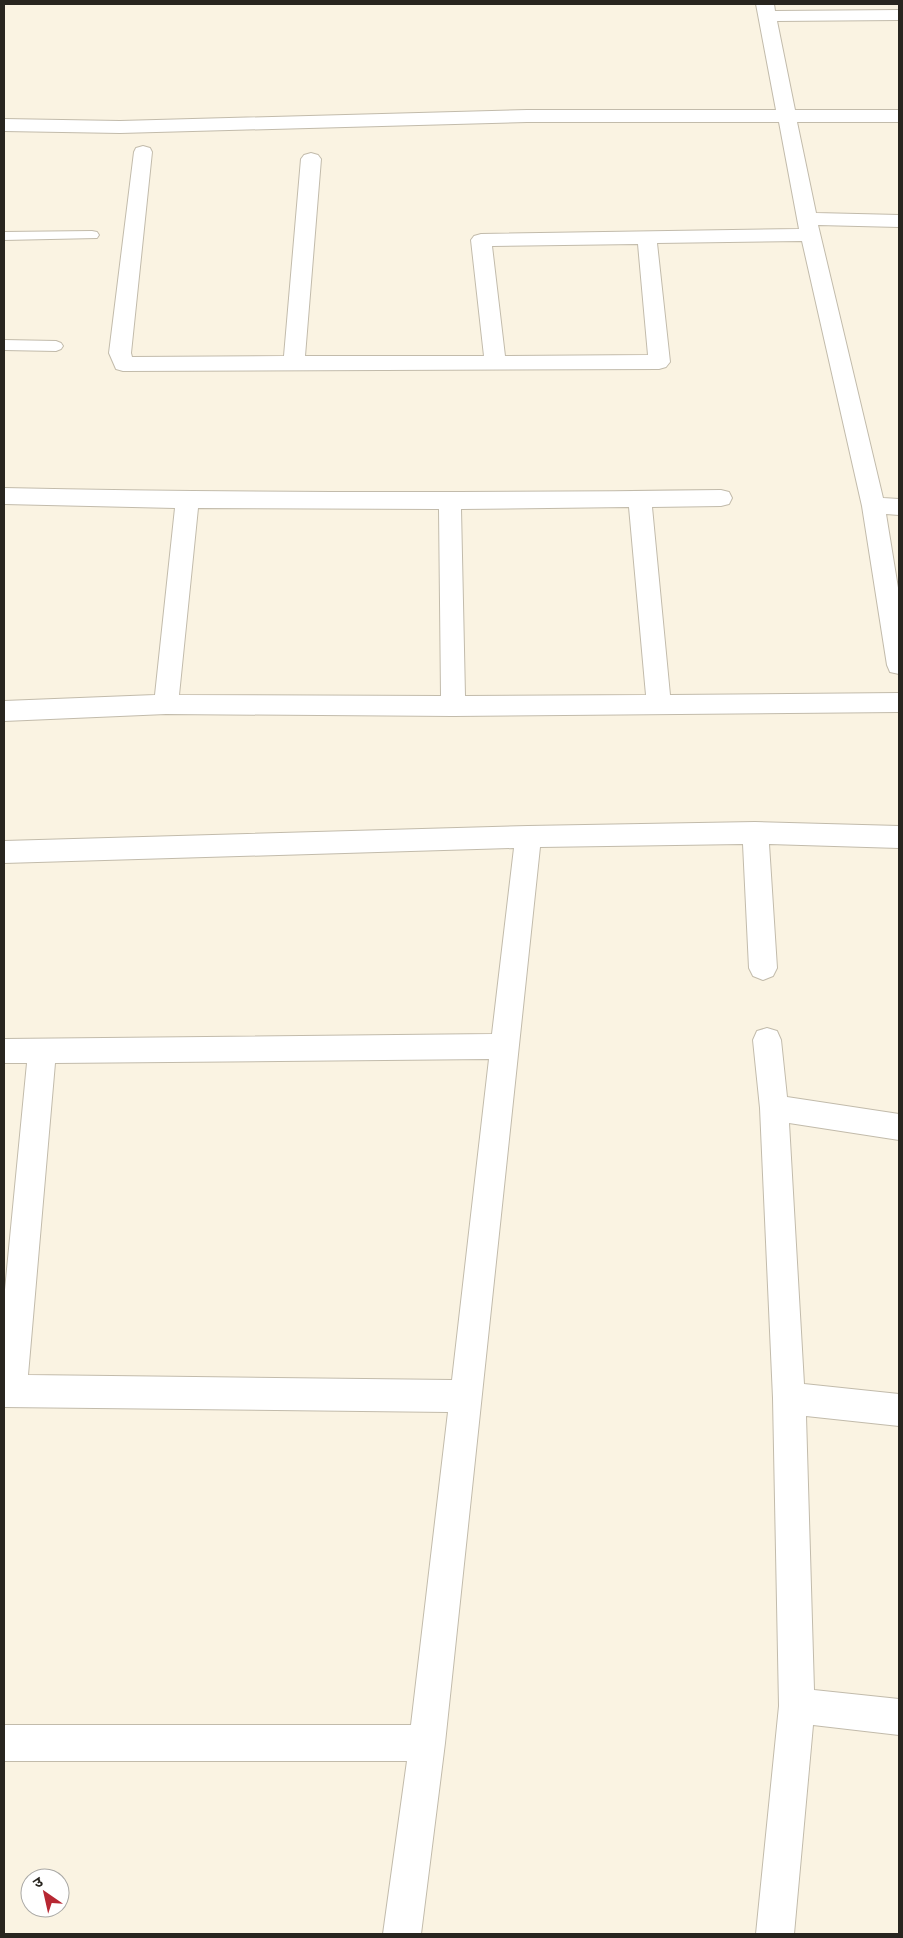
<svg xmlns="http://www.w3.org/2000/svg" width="903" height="1938" font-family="'Nunito Sans','Noto Sans Devanagari',sans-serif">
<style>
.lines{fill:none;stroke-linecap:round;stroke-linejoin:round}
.lane-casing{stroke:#c2bbab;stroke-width:2}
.street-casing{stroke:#c2bbab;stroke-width:2}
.lane{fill:#fff;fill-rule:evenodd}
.street{fill:#fff;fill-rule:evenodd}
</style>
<rect width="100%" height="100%" fill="#faf3e2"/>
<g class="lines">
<g class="lane-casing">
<g id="lane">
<polygon points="92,231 97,232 99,235 97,238 4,240 4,232"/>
<polygon points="4,340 56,341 61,343 63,346 61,349 56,351 4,350"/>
</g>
</g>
<g class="street-casing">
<g id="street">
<path d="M756,4H774L775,11L899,10V20L777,21L795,110H899V122H797L816,213L899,215V227L818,225L883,498L899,499V515L886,514L899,594V674L890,672L887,665L862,506L802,241L657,243L670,362L666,367L659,369L123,371L116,369L109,353L134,152L136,148L143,146L150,148L152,152L131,353L132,357L284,356L301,159L304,155L311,153L318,155L321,159L305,356H484L471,240L474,236L481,234L799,229L779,122H527L120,133L4,131V119L120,121L527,110H776ZM638,244L648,355L505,356L492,246Z"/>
<path d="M4,488C243,493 482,493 721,490L729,492L732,498L729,504L721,506L652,507L670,695L899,693V712L453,716L166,714L4,721V701L155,695L175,508L4,504ZM629,507L646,695L465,696L461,509ZM198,508L439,509L441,696L179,695Z"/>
<path d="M755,822L899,826V848L769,844L777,968L773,976L763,980L753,976L749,968L743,844L540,847L445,1743L421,1934H383L407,1761H4V1725H411L448,1412L4,1407V1300L27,1063H4V1039L492,1034L514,848L4,863V841L528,826ZM489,1059L452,1380L28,1375L55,1063Z"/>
<polygon points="767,1028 777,1031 781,1040 787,1097 899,1114 899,1140 789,1123 804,1384 899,1394 899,1426 806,1416 814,1690 899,1699 899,1735 813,1725 794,1934 756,1934 779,1706 773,1398 760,1108 753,1040 757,1031"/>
</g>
</g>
<use href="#lane" class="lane"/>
<use href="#street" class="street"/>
</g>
<rect width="903" height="1938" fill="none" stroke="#28251f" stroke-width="10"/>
<g transform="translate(45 1893) rotate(326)"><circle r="24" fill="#ffffff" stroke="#a9a8a5"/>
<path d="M0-4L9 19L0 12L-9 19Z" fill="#b72732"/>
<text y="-8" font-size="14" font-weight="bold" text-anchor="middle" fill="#28251f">उ</text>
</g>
</svg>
